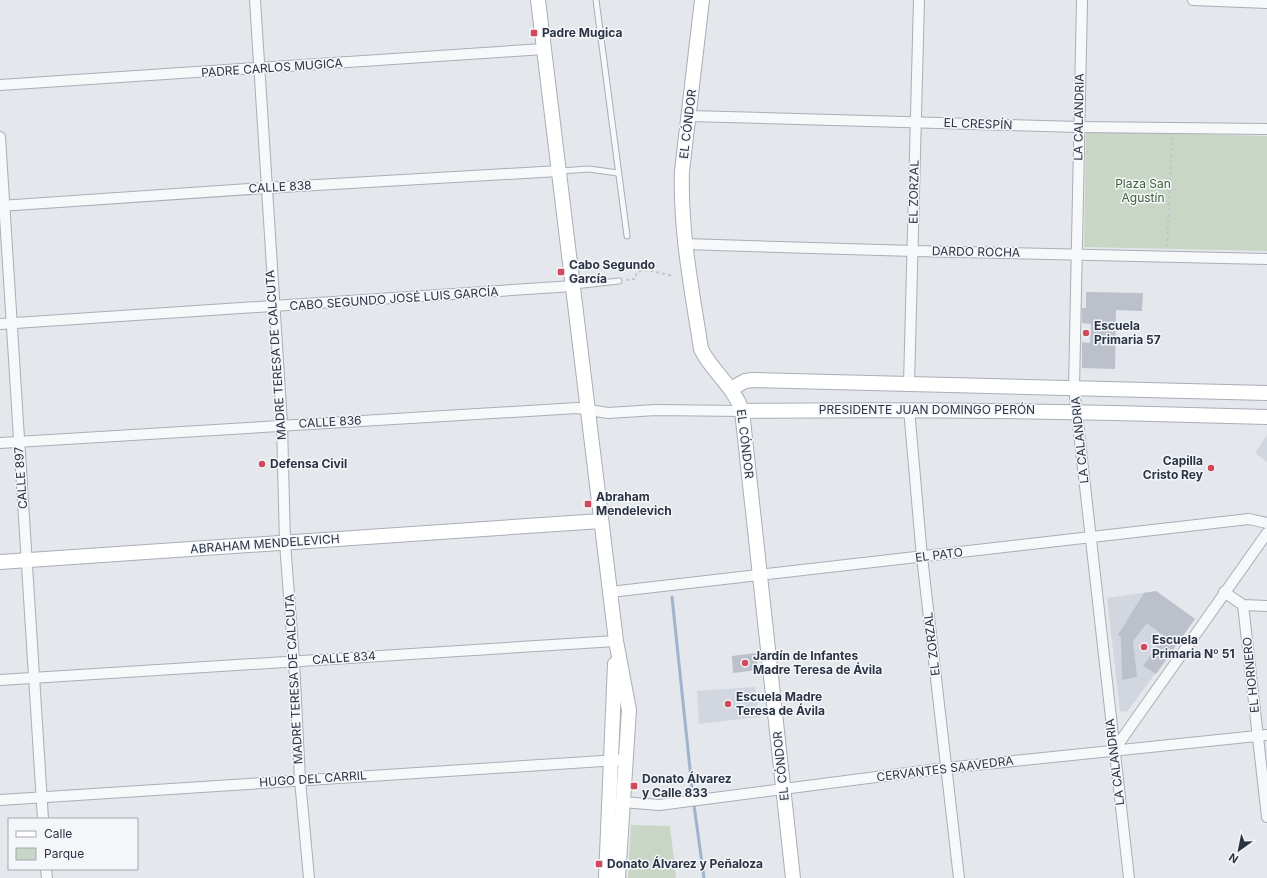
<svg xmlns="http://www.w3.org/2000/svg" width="1267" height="878" font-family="Inter,sans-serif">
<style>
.built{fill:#d2d6de}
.green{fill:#c9d6c5}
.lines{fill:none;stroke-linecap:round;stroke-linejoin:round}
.stream{stroke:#9fb4cc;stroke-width:3}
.building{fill:#bbc0ca}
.lane-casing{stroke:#a9aeb7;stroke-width:7}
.street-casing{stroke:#a9aeb7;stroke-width:12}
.secondary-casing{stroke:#a9aeb7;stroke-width:16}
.path{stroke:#c2c5cb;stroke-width:2;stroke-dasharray:3 3;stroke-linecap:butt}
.lane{stroke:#f7f8fa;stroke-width:5}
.street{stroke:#f7f8fa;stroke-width:10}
.secondary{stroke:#fff;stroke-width:14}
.poi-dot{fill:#d1495b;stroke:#f4f6f9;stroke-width:1.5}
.labels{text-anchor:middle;stroke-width:3;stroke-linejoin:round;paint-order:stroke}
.poi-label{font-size:12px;font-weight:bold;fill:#2b3445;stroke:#f4f6f9;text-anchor:start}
.street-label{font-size:12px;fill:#2b3445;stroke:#f4f6f9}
.park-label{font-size:12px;fill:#3f6138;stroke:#f4f6f9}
</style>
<rect width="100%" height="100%" fill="#e4e7ec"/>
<g class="built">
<polygon points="1267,435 1267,462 1255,453"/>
<polygon points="1156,591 1195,619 1127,712 1120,711 1107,598"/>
<polygon points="755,687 759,717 699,724 697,691"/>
</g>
<g class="green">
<polygon points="1086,131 1267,136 1267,251 1084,247"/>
<polygon points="631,825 670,826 676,878 628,878"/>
</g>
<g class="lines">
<g class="stream">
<polyline points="672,597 692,788"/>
<polyline points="694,805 704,878"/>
</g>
</g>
<g class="building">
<polygon points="1086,292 1143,293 1142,311 1116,310 1115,369 1082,368 1082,342 1090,343 1091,324 1082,323 1082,308 1086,308"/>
<polygon points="1156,591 1195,619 1156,674 1143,666 1164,636 1147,623 1133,641 1137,677 1122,680 1121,637 1118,635 1144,593"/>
<polygon points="757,653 758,670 733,673 732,656"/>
</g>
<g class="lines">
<g class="lane-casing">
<g id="lane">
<polyline points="596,0 627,236"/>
<polyline points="560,171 589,169 618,173"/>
<polyline points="574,286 619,281"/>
</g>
</g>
<g class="street-casing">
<g id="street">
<polyline points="255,0 282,424 285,543 294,661 300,780 309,878"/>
<polyline points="1082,0 1074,388 1129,878"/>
<polyline points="1193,0 1267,3"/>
<polyline points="0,85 544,49"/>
<polyline points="689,116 1079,127 1267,129"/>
<polyline points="0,137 43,819"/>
<polyline points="0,206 265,188 559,171"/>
<polyline points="684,244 913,251 1267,259"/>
<polyline points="0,324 573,286"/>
<polyline points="909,384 919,0"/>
<polyline points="909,409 922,557 959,878"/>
<polyline points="0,443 577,408 608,413 656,410 742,411"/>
<polyline points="610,592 1249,519 1267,523"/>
<polyline points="1224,592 1243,605 1267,606"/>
<polyline points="1243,605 1267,817"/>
<polyline points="0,680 616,641"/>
<polyline points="1114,750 1267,533"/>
<polyline points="0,800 618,760"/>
<polyline points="623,802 659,805 946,768 1267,735"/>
<polyline points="46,869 47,878"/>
</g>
</g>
<g class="secondary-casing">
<g id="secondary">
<polyline points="538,0 616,641 629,710 618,878"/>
<path d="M702,0L682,171C680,232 692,290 701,349C712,372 734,386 742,411L793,878"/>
<polyline points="731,389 745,381 753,380 1267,393"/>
<path d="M742,411C917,409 1092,411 1267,417"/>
<polyline points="0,562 601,521"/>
<polyline points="606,878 615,664"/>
</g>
</g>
<g class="path">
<polyline points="1167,247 1172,137"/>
<polyline points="626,280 635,279 637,272 646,270 674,276"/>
</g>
<use href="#lane" class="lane"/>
<use href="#street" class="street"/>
<use href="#secondary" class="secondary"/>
</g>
<g class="poi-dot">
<rect x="530" y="29" width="8" height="8" rx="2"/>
<rect x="557" y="268" width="8" height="8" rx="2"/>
<circle cx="1086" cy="333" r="4"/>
<circle cx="262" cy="464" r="4"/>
<circle cx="1211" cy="468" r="4"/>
<rect x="584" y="500" width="8" height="8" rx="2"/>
<circle cx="1144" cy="647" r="4"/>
<circle cx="745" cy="663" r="4"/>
<circle cx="728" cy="704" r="4"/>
<rect x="630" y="782" width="8" height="8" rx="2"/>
<rect x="595" y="860" width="8" height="8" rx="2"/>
</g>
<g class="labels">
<g class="poi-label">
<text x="542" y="37">Padre Mugica</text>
<text x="569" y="269">Cabo Segundo<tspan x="569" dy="14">García</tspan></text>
<text x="1094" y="330">Escuela<tspan x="1094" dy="14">Primaria 57</tspan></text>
<text x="1203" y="465" text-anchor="end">Capilla<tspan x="1203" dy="14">Cristo Rey</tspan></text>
<text x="270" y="468">Defensa Civil</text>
<text x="596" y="501">Abraham<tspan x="596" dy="14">Mendelevich</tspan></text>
<text x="1152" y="644">Escuela<tspan x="1152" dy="14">Primaria Nº 51</tspan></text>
<text x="753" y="660">Jardín de Infantes<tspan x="753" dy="14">Madre Teresa de Ávila</tspan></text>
<text x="736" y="701">Escuela Madre<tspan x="736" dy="14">Teresa de Ávila</tspan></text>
<text x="642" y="783">Donato Álvarez<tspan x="642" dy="14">y Calle 833</tspan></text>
<text x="607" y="868">Donato Álvarez y Peñaloza</text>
</g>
<g class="street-label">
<text transform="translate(272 68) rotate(-4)" y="4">PADRE CARLOS MUGICA</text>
<text transform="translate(1079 117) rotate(-89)" y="4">LA CALANDRIA</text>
<text transform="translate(688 124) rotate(-83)" y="4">EL CÓNDOR</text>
<text transform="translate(978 124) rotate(2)" y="4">EL CRESPÍN</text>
<text transform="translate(280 187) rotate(-3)" y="4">CALLE 838</text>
<text transform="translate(914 192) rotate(-89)" y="4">EL ZORZAL</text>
<text transform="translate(976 252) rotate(1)" y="4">DARDO ROCHA</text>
<text transform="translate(394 299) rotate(-4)" y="4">CABO SEGUNDO JOSÉ LUIS GARCÍA</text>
<text transform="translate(276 355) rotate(-94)" y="4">MADRE TERESA DE CALCUTA</text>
<text x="927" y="414">PRESIDENTE JUAN DOMINGO PERÓN</text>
<text transform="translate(330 422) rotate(-3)" y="4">CALLE 836</text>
<text transform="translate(1080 440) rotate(-96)" y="4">LA CALANDRIA</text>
<text transform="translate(745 444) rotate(83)" y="4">EL CÓNDOR</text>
<text transform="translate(21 478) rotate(-94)" y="4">CALLE 897</text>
<text transform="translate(265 544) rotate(-4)" y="4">ABRAHAM MENDELEVICH</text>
<text transform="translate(939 555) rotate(-7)" y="4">EL PATO</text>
<text transform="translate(932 644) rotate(-97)" y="4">EL ZORZAL</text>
<text transform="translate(344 658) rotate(-4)" y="4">CALLE 834</text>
<text transform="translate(1251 675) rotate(-96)" y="4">EL HORNERO</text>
<text transform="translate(294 679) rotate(-93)" y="4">MADRE TERESA DE CALCUTA</text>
<text transform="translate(1115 762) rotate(-97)" y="4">LA CALANDRIA</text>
<text transform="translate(781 766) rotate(-96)" y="4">EL CÓNDOR</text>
<text transform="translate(945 769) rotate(-7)" y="4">CERVANTES SAAVEDRA</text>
<text transform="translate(313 779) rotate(-4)" y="4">HUGO DEL CARRIL</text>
</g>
<g class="park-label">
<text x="1143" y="188">Plaza San<tspan x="1143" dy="14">Agustín</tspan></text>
</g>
</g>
<rect x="8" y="818" width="130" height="52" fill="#f4f6f9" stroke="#a4a8b1"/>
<rect x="16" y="831" width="20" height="6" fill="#ffffff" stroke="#a4a8b1"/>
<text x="44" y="838" font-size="12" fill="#2b3445">Calle</text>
<rect x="16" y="848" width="20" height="12" fill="#c9d6c5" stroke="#a4a8b1"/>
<text x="44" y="858" font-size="12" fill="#2b3445">Parque</text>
<g transform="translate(1239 850) rotate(213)" stroke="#f4f6f9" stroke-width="3" paint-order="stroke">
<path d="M0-3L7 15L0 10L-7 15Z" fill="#2b3445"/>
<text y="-6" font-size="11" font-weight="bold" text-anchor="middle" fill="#2b3445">N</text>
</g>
</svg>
